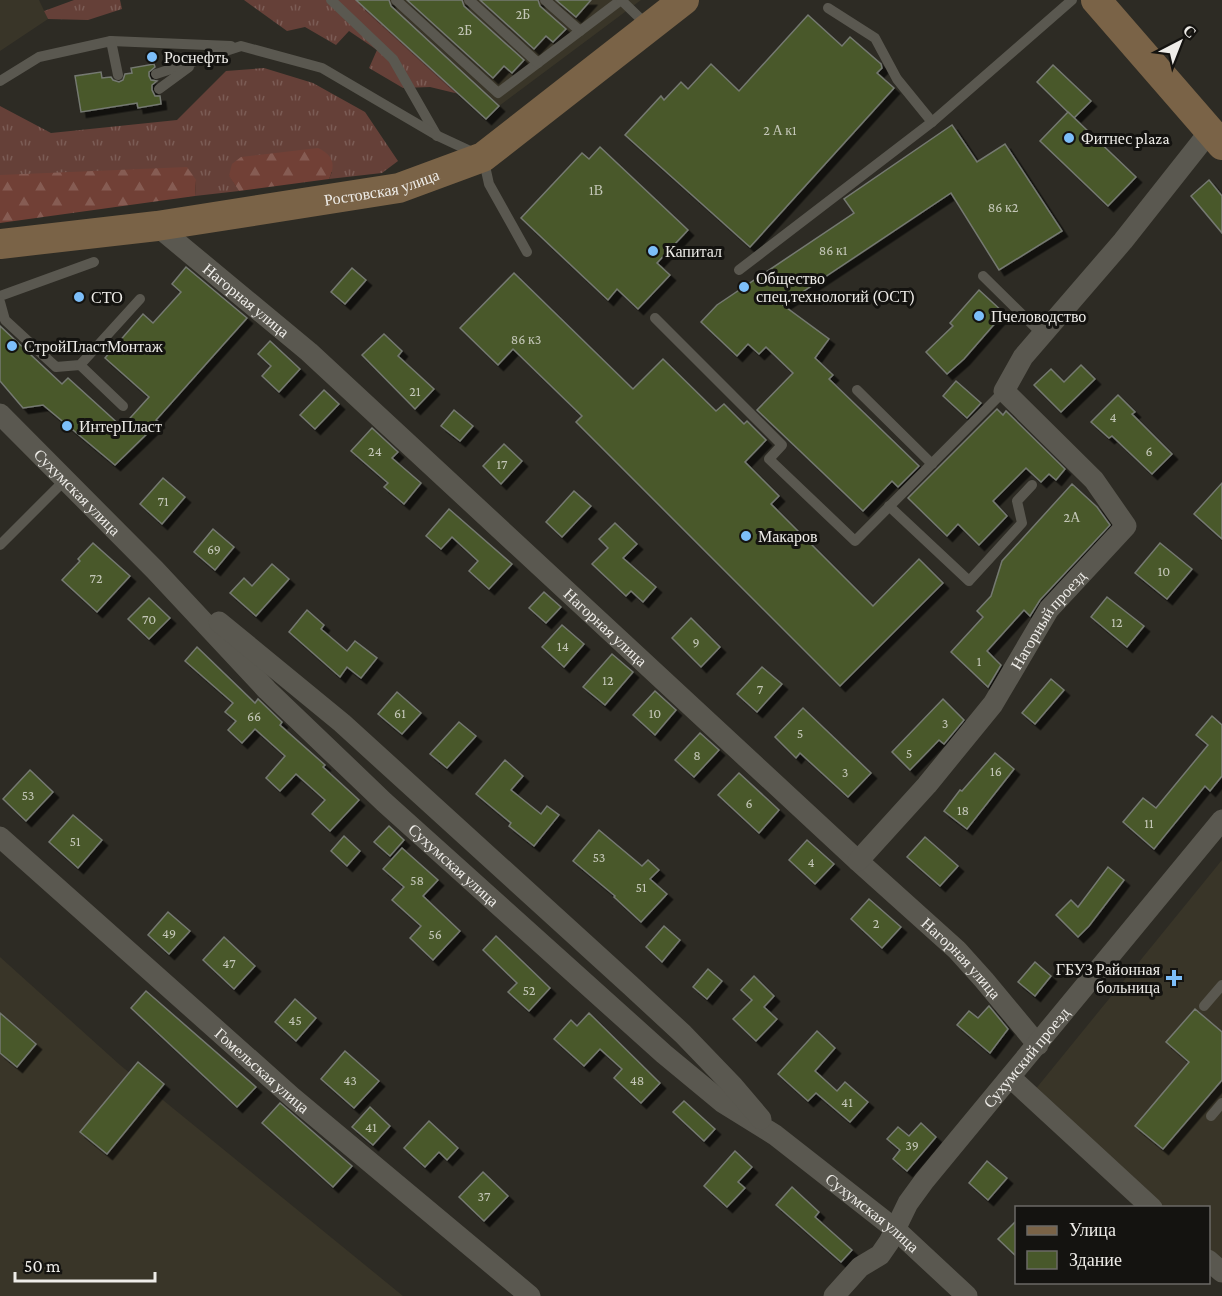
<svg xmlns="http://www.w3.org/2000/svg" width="1222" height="1296" font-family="'Crimson Pro',serif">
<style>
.built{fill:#393528}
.grass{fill:url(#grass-tufts)}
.forest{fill:url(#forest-firs)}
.building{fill:#48582a;stroke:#757971;stroke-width:1.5;filter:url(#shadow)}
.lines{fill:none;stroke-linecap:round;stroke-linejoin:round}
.lane{stroke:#5a5850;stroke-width:10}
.street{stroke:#5a5850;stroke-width:21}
.secondary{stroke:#7a6347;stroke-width:30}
.poi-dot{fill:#7cbef9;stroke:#141310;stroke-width:2}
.labels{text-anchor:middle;stroke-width:6;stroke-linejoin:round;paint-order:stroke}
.number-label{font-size:14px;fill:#c4c7b8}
.poi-label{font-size:16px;fill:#eeece8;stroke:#141310;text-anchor:start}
.street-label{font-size:16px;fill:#eeece8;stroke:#141310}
</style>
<defs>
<pattern id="grass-tufts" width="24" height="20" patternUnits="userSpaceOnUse" patternTransform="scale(1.5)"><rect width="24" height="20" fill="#654038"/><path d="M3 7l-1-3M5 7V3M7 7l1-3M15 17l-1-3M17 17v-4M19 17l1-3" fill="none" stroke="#7b5c55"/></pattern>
<pattern id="forest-firs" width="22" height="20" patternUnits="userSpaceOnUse" patternTransform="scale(1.5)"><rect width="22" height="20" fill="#714036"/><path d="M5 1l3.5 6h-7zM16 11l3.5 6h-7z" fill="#865c53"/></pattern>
<filter id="shadow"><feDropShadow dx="5.5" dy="5.5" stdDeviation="0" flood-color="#0009"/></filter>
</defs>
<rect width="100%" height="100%" fill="#2d2b24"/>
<g class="built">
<polygon points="0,0 39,0 48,19 0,51"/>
<polygon points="356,0 641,0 499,106"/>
<polygon points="1222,860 1222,1280 1209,1268 1208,1208 1143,1207 1030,1096"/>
<polygon points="0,957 120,1065 403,1296 0,1296"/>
</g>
<g class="grass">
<polygon points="74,0 120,0 122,9 88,20 48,19 44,11"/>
<polygon points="244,0 356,0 459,94 430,87 403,88 369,68 377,50 349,31 336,45 305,27 287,31"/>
<polygon points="264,68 313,83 365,112 398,161 382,173 329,179 332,172 229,175 239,191 195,196 196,180 0,176 0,106 51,133 177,120 226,71"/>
</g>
<g class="forest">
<path d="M318,148C333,155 336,164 329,179L239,191L229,176L232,164L241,157Z"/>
<polygon points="187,167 196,180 195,196 0,223 0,175"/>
</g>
<g class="building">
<polygon points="356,0 389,0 391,6 499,106 486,119"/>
<polygon points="407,0 462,0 464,6 524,60 512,73 504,66 493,78"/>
<polygon points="480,0 538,0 540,6 566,29 553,42 546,36 534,49"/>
<polygon points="556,0 591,0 576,17"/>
<polygon points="808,15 842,46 850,37 881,64 882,68 877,73 894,88 750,247 625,135 661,96 664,100 681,82 688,89 711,64 739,91"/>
<polygon points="154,64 155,67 149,72 149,76 151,80 157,81 152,85 152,90 155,96 160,96 161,104 138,108 137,103 81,112 75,76 101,72 102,78 111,77 113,80 119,82 123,80 125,74 132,73 131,68"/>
<polygon points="1053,65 1091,101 1074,118 1037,82"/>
<polygon points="1068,112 1136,177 1108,206 1040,141"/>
<polygon points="952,125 977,162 1005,144 1062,231 999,270 951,193 783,305 829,339 815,358 833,375 829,379 919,466 898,487 892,481 863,511 757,410 793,373 766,347 759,354 748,344 737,356 701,322 717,305 854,213 844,199"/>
<polygon points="600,147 688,230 657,263 670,275 638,309 617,289 608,300 521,218 582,153 589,159"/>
<polygon points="1209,180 1222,196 1222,233 1191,196"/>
<polygon points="186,267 247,318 156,420 159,422 115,465 43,405 23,408 0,381 0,326 62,384 68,378 122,427 149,397 105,358 143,314 153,323 181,292 172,284"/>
<polygon points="352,268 366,280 345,304 331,292"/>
<polygon points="514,273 633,389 663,359 716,411 724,404 744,424 747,421 766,440 745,462 779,496 771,504 873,606 919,559 943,583 840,686 576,422 582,416 513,349 498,365 460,328"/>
<polygon points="979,290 1004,313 964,359 947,374 926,352 953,326 950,323"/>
<polygon points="384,334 402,351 398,356 434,389 415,409 362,355"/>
<polygon points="270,341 300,369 279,392 262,376 271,366 258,354"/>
<polygon points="1081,365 1095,379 1061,412 1034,385 1051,369 1064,382"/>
<polygon points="956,381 981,403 967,418 943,396"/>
<polygon points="324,390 339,404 315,429 300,415"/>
<polygon points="1118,395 1135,412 1132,414 1172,454 1152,474 1112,436 1109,438 1091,422"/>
<polygon points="997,409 1003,415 1006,411 1065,469 1056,480 1049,474 1041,482 1026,468 993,501 1007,516 979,545 958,524 947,536 908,498"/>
<polygon points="454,410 473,426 460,441 441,426"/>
<polygon points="372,428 398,452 392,458 421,483 404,504 384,487 388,483 351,451"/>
<polygon points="504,444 522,461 501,484 483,466"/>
<polygon points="163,478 185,497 162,524 140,504"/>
<polygon points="1222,483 1222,539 1194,514"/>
<polygon points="1072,484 1097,507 1110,525 1040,600 1030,616 1024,610 987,651 1001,665 988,687 951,652 983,617 977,611 991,596 1002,561"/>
<polygon points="574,491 591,506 562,537 546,522"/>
<polygon points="449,509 512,564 489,589 469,571 478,561 452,537 441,549 426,536"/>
<polygon points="615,523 637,544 623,558 656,587 643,602 631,591 626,596 592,564 608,548 599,539"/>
<polygon points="213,529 234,547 215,570 194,552"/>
<polygon points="93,543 130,576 97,612 62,580 80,561 78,559"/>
<polygon points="1160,543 1192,569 1167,599 1135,573"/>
<polygon points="272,564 289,579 256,616 230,593 244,578 252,586"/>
<polygon points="544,592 561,607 546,623 529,608"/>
<polygon points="1107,597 1144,626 1127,647 1091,617"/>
<polygon points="149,598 170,618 149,639 128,619"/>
<polygon points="307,610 324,625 321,629 347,651 355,641 377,658 361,678 347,667 340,677 289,632"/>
<polygon points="691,618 720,647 701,667 672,638"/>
<polygon points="562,625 584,644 564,667 542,647"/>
<polygon points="197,647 255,703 258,699 282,722 280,725 325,765 323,767 359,800 330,831 312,814 325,800 296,774 280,791 266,778 285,756 255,729 242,743 228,730 236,721 225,712 233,703 185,661"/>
<polygon points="612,654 633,672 605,705 583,687"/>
<polygon points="762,667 782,684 757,712 737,694"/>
<polygon points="1051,679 1064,690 1035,724 1022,713"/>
<polygon points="655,691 676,710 655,735 633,715"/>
<polygon points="397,692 421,713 402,734 378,714"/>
<polygon points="943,699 964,720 944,744 939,740 910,770 892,752"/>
<polygon points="803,708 871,773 848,797 800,753 796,758 775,737"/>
<polygon points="1212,716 1222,725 1222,776 1210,791 1205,786 1154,849 1123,822 1143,798 1156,808 1208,745 1196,735"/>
<polygon points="459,722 476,736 447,768 430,754"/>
<polygon points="700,733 719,750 694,777 675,760"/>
<polygon points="995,753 1014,769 967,829 944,811 960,790 962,791"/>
<polygon points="505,760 523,776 511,790 541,814 547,806 559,815 534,846 509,826 511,823 476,794"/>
<polygon points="30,770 53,792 26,821 3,799"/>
<polygon points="739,773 779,810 759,833 718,795"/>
<polygon points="73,815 102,840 78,868 49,842"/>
<polygon points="389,826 404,840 390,856 374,842"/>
<polygon points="599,830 642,866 648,860 659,870 650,879 667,894 641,922 614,897 615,896 573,861"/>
<polygon points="344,836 360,851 347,866 331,851"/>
<polygon points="925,837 958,866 940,886 907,857"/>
<polygon points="807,840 834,864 815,884 789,860"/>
<polygon points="402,848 438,880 423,896 460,931 433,960 410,938 421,926 392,900 404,887 383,869"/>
<polygon points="1108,867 1124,880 1089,926 1078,937 1056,915 1071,900 1078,907"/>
<polygon points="869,899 901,927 882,948 851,919"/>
<polygon points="168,912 190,931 169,954 148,935"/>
<polygon points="664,926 680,940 662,962 646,947"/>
<polygon points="496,936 550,988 529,1011 508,992 517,983 483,950"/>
<polygon points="224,937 255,966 234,989 203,960"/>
<polygon points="1035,962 1051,976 1035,996 1018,982"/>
<polygon points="708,969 722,981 707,999 693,987"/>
<polygon points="754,976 774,996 764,1007 777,1019 756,1041 733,1019 752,1000 741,990"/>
<polygon points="146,991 256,1087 237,1107 131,1008"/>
<polygon points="295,999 316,1018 296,1041 275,1022"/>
<polygon points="989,1006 1008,1029 990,1053 957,1025 969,1011 978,1018"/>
<polygon points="1195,1009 1222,1032 1222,1080 1163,1149 1135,1126 1189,1062 1166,1042"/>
<polygon points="0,1013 36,1044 17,1067 0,1053"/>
<polygon points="589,1013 660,1083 641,1103 614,1078 622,1069 600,1049 584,1066 554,1039 571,1020 577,1026"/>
<polygon points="817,1031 835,1048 815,1071 837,1091 845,1082 868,1102 850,1122 816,1093 808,1101 778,1074"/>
<polygon points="345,1051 379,1081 354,1108 321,1079"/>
<polygon points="138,1062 164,1084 107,1154 80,1132"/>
<polygon points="684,1101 715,1129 704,1141 673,1112"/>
<polygon points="280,1103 352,1166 333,1187 262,1123"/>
<polygon points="370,1107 390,1126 373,1145 352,1127"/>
<polygon points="429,1121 458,1148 447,1160 439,1152 425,1167 404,1148"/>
<polygon points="921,1123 936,1137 907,1171 893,1159 900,1150 887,1139 898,1127 909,1136"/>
<polygon points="735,1151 752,1167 738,1182 745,1188 727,1207 704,1186"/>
<polygon points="987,1161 1007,1178 988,1200 969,1183"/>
<polygon points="483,1172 508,1196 484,1221 459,1197"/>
<polygon points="792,1187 819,1212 815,1217 852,1250 841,1262 776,1205"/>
<polygon points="1017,1220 1017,1257 998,1239"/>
</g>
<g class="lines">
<g class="lane">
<polyline points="331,0 393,59 437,136"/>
<polyline points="396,0 498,93 621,0"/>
<polyline points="469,0 538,63"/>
<polyline points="545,0 580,31"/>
<polyline points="621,0 648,26"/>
<polyline points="828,8 875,38 897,79 932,122"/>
<polyline points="111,41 231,46"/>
<polyline points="156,74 241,46 322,68 438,136 483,157 489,184 527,252"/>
<polyline points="0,81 39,57 111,41 118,75"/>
<polyline points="159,89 189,67"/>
<polyline points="739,270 932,122 1072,0"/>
<polyline points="983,276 1042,334"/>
<polyline points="0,296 94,262"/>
<polyline points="0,302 5,320 56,367 80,365 140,299"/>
<polyline points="655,318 782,445 769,459 855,541 1004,391"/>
<polyline points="80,365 123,406"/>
<polyline points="857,390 932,464"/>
<polyline points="889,506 969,581 1022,523 1017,501 1032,485"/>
<polyline points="0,545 64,481"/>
<polyline points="1204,1006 1222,985"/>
<polyline points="1211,1116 1222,1103"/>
</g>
<g class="street">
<path id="s1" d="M157,226L309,352L858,861L957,950L984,980L1038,1045"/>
<path id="s2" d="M0,414L155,570L267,690L384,802L664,1054L722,1102L775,1135L895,1229L967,1296"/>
<polyline points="219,622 342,723 630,985 683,1034 733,1086 761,1119"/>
<path id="s3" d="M0,837L292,1097L530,1296"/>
<path id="s4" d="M858,861L927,785L993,704L1049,609L1126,526L1094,480L1004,391L1023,357L1123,241L1210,131"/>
<polyline points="1011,1078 1152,1208"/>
<polyline points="1208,1260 1222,1272"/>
<path id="s5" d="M834,1296L860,1267L880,1255L889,1242L908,1203L924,1181L1222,820"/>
</g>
<g class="secondary">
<polyline points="1096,0 1222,145"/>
<path id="s6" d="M0,244L157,226L399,188L483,157L684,0"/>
</g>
</g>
<g class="poi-dot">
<circle cx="152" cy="57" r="6"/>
<circle cx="1069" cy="138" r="6"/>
<circle cx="653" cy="251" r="6"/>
<circle cx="744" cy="287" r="6"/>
<circle cx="79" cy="297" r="6"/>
<circle cx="979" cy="316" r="6"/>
<circle cx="12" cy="346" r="6"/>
<circle cx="67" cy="426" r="6"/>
<circle cx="746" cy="536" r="6"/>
<path d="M1171 969h6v6h6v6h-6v6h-6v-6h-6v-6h6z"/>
</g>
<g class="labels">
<g class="number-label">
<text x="523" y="19">2Б</text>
<text x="465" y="35">2Б</text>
<text x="780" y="135">2 А к1</text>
<text x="596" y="195">1В</text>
<text x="1003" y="212">86 к2</text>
<text x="833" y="255">86 к1</text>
<text x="526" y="344">86 к3</text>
<text x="415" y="396">21</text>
<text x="1113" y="422">4</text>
<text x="375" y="456">24</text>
<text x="1149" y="456">6</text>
<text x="502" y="469">17</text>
<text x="163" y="506">71</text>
<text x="1072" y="522">2А</text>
<text x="214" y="554">69</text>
<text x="1164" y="576">10</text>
<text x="96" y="583">72</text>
<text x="149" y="624">70</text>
<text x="1117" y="627">12</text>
<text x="696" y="647">9</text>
<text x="563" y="651">14</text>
<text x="979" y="666">1</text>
<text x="608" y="685">12</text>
<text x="760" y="694">7</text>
<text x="400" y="718">61</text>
<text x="655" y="718">10</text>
<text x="254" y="721">66</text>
<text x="945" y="728">3</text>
<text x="800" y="738">5</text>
<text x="909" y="758">5</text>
<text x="697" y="760">8</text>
<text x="996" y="776">16</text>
<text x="845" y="777">3</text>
<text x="28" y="800">53</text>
<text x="749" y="808">6</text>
<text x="963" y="815">18</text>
<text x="1149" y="828">11</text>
<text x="75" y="846">51</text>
<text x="599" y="862">53</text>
<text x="811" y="867">4</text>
<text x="417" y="885">58</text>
<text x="641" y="892">51</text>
<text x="876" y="928">2</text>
<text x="169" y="938">49</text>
<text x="435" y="939">56</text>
<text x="229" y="968">47</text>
<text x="529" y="995">52</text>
<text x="295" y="1025">45</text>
<text x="350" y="1085">43</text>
<text x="637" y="1085">48</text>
<text x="847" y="1107">41</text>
<text x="371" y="1132">41</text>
<text x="912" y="1150">39</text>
<text x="484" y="1201">37</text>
</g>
<g class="poi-label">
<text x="164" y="63">Роснефть</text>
<text x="1081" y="144">Фитнес plaza</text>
<text x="665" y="257">Капитал</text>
<text x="756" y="284">Общество<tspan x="756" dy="18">спец.технологий (ОСТ)</tspan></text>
<text x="91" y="303">СТО</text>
<text x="991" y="322">Пчеловодство</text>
<text x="24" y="352">СтройПластМонтаж</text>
<text x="79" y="432">ИнтерПласт</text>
<text x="758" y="542">Макаров</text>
<text x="1160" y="975" text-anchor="end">ГБУЗ Районная<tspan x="1160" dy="18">больница</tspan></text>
</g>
<g class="street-label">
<text dy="6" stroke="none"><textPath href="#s6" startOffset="386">Ростовская улица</textPath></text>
<text dy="6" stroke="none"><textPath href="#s1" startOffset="116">Нагорная улица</textPath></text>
<text dy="6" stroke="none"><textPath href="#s2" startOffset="110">Сухумская улица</textPath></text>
<text dy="6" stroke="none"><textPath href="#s4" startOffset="308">Нагорный проезд</textPath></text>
<text dy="6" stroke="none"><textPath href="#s1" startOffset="602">Нагорная улица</textPath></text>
<text dy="6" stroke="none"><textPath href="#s2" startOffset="640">Сухумская улица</textPath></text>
<text dy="6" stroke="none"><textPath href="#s1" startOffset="1088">Нагорная улица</textPath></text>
<text dy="6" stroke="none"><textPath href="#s5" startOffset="309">Сухумский проезд</textPath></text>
<text dy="6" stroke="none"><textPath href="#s3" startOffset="351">Гомельская улица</textPath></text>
<text dy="6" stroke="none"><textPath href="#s2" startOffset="1185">Сухумская улица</textPath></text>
</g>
</g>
<rect x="1015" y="1206" width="195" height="78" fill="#141310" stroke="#6b6a66" stroke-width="1.5"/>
<rect x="1027" y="1226" width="30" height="9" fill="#7a6347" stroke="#6b6a66" stroke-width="1.5"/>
<text x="1069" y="1236" font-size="18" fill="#eeece8">Улица</text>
<rect x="1027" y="1251" width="30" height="18" fill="#48582a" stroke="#6b6a66" stroke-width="1.5"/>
<text x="1069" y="1266" font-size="18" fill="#eeece8">Здание</text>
<g transform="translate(1180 42) rotate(42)" stroke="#141310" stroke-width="4.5" paint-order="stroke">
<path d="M0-4.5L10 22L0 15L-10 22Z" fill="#eeece8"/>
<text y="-9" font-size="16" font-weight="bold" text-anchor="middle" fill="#eeece8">С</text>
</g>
<path d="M15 1272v9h140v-9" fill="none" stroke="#eeece8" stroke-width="3"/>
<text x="24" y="1272" font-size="18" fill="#eeece8" stroke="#141310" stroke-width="4.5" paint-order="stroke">50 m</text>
</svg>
